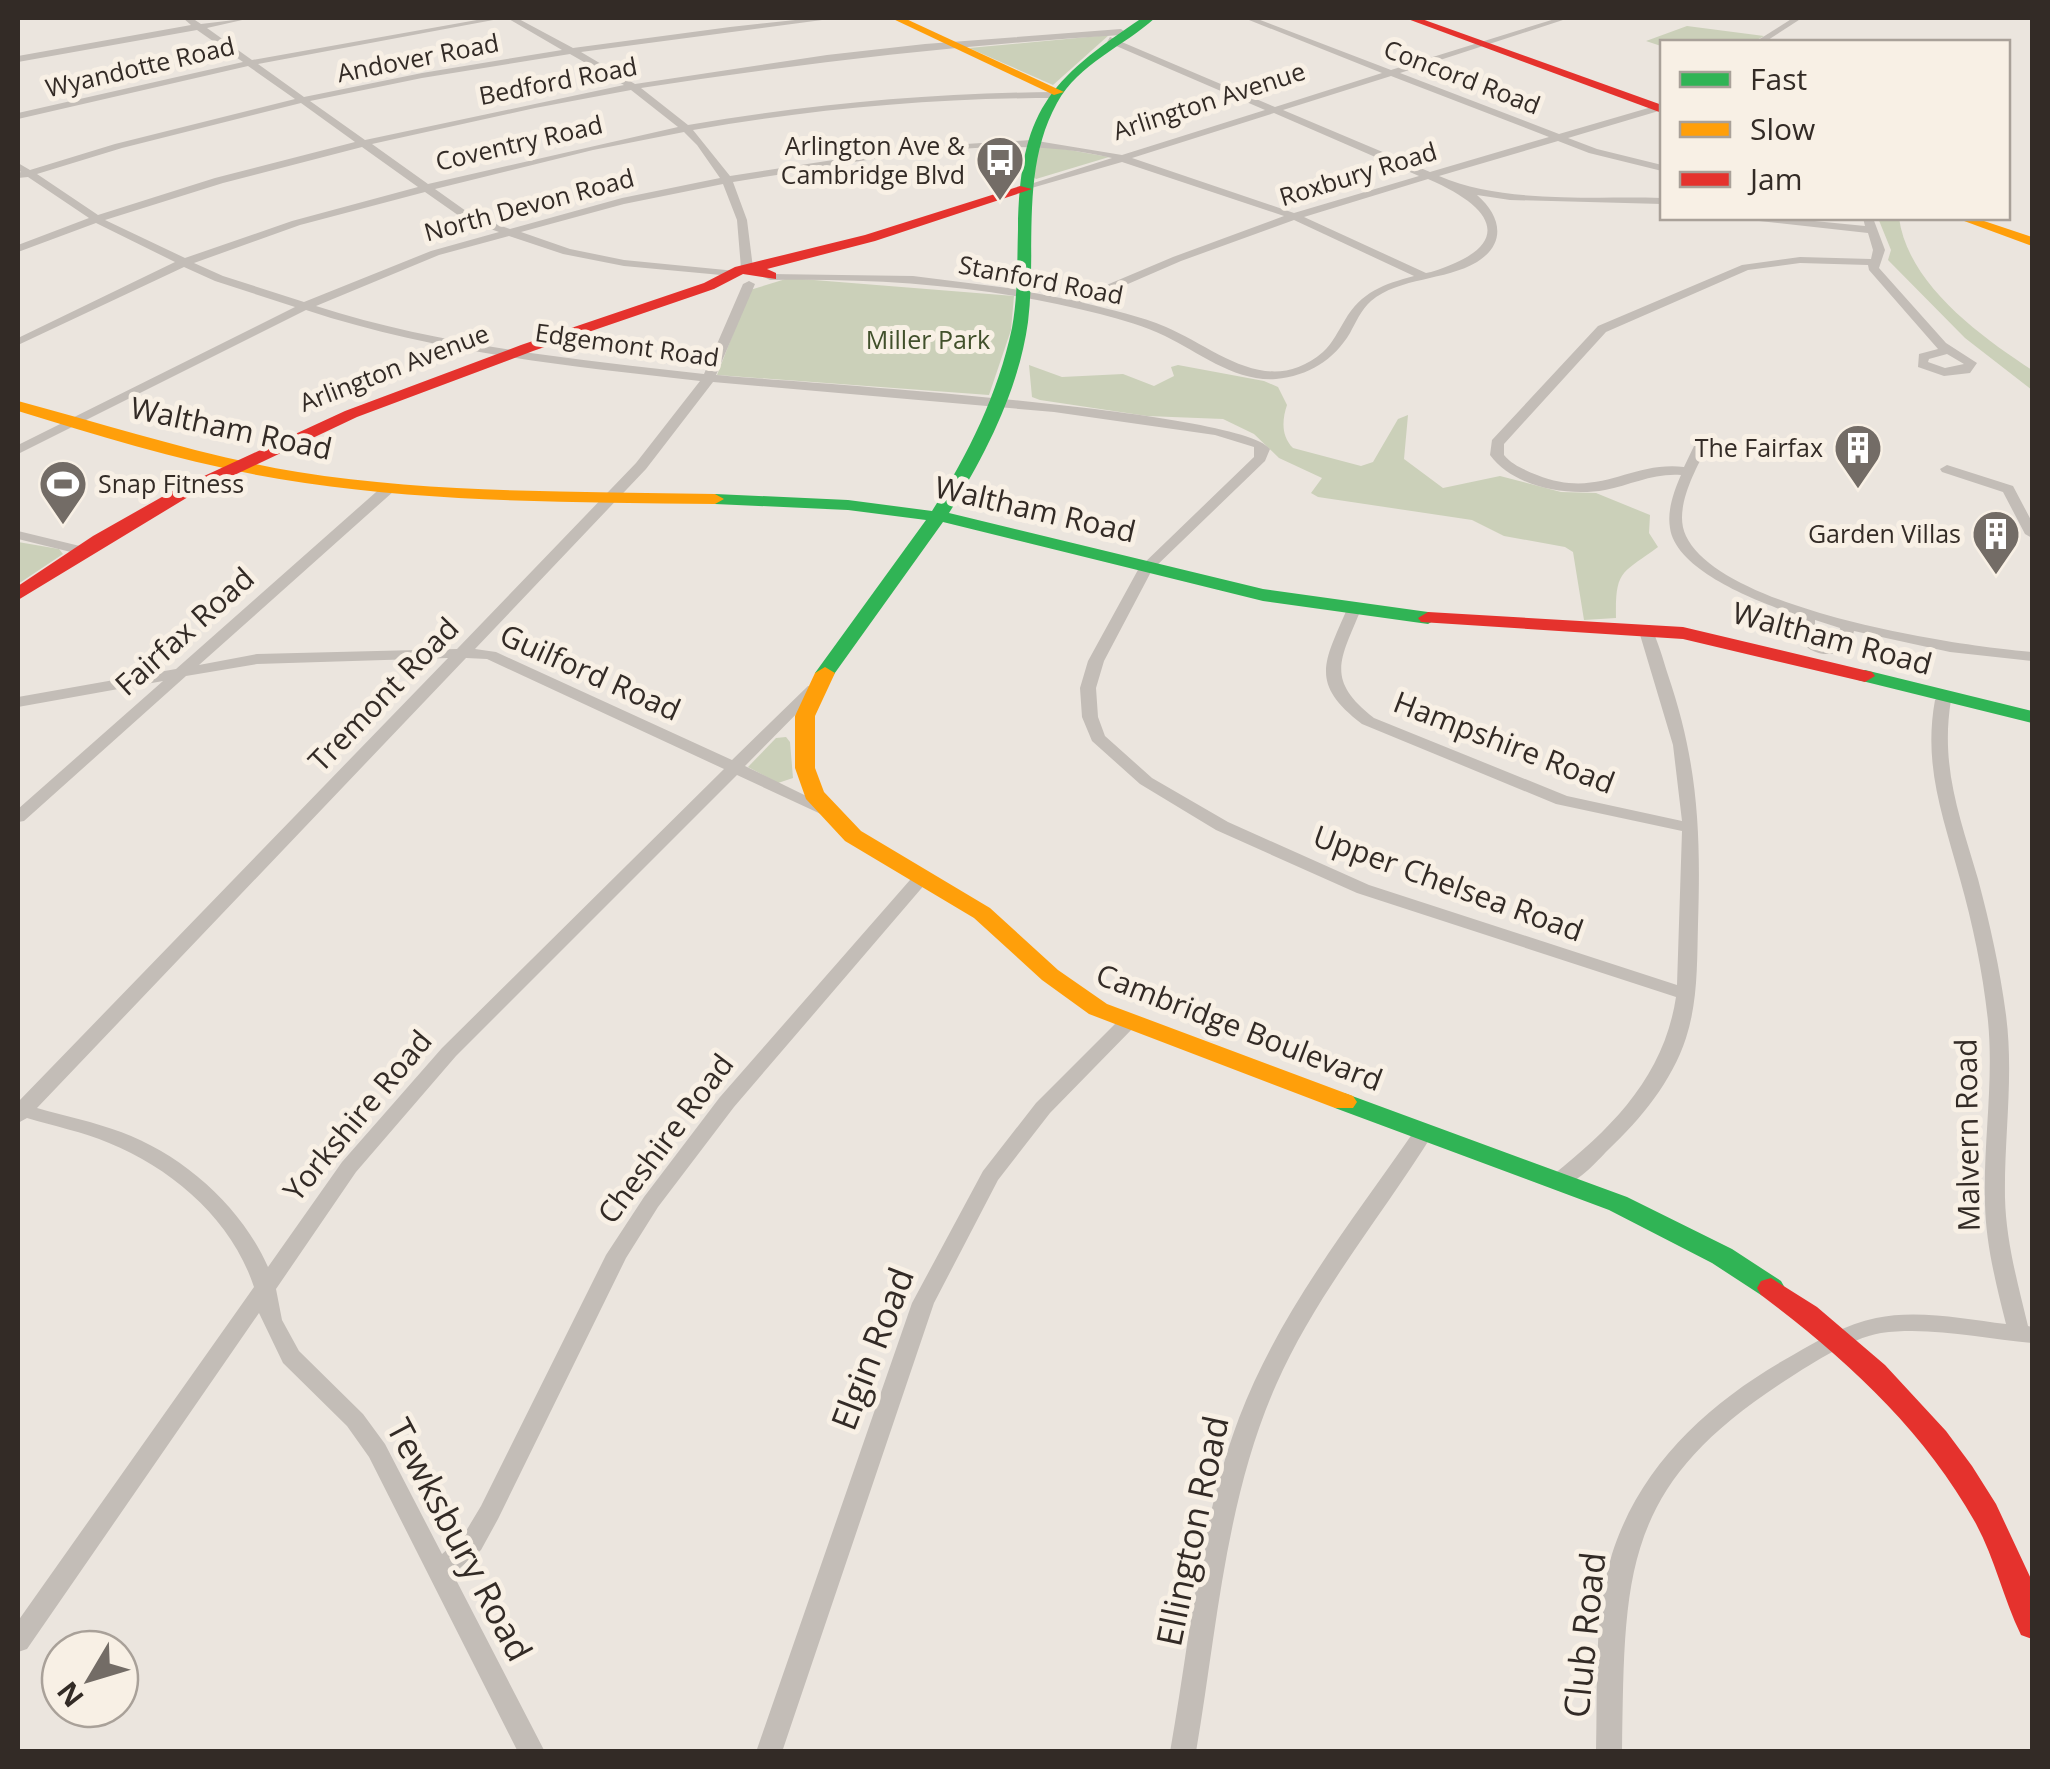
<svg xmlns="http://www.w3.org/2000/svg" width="2050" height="1769" font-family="'Open Sans',sans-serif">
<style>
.green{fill:#cbd0b9}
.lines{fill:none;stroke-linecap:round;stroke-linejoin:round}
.street{fill:#c3bdb7;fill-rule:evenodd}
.fast{fill:#30b455;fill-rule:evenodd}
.slow{fill:#ff9f0a;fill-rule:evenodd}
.jam{fill:#e5322d;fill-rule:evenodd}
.labels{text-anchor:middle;stroke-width:10;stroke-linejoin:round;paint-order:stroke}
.far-street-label{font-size:25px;fill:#332b26;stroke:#f8f0e5}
.far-poi-label{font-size:25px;fill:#332b26;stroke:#f8f0e5;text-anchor:end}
.far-park-label{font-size:25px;fill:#41502b;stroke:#f8f0e5}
.street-label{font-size:30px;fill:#332b26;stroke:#f8f0e5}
.near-street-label{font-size:35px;fill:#332b26;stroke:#f8f0e5}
</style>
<rect width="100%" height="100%" fill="#ebe5de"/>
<g class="green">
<polygon points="1687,26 1764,36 1753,42 1662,42 1661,46 1646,41"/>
<polygon points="1109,35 1053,85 969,48"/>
<polygon points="1041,145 1109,157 1036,179 1032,176 1037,146"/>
<path d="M1878,218H1899C1908,284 1980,336 2032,370V390L1965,338L1888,260L1891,250Z"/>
<polygon points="789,278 1014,296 1011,330 989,395 717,375 750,290"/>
<path d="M1029,365L1062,377L1123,374L1154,386L1174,376L1171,367L1178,365L1264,381L1278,387L1287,405C1282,420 1281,436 1293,448L1361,466L1373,462L1398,419L1408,415L1404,459L1443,488L1500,476L1561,492L1596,493L1650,515L1649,533L1658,547C1622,574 1615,569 1616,618L1584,620L1573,552L1565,547L1504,536L1472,520L1318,497L1311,493L1322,478L1279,458L1254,434L1223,419L1147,416L1040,400L1032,397Z"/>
<polygon points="18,542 59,549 63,554 18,584"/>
<polygon points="786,737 790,742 793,778 778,783 748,767 776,738"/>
</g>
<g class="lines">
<g class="street">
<path d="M183,18H192L201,24L251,18L207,28L252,60L488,18H504L258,64L304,97L422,73L562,50L507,18H517L573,48L730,27L814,18H837L581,52L635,84L827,55L925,44L1121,29L1125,32L1121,35C960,45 801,63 641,88L688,125C810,104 932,93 1056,92L1061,95L1056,98C933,98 814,109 693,130L730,176L917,147L1031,140L1122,155L1265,110L1107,42L1110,37L1275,107L1382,73L1244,18H1255L1391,70L1558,18H1569L1400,73L1559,134L1662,104V110L1568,138L1597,149L1662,165V171L1589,153L1558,141L1439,176C1504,204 1591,196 1662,198V204L1510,200L1477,195C1501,216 1507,243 1477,262C1445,281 1400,277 1371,301C1361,310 1356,322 1350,333C1334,360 1308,376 1276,379C1235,382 1200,353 1165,336C1145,326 1122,320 1100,314C992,286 881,278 770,280L764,277L770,274L913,276L1008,288L1071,300L1173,257L1284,216L1122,162L1021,191V187L1112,158C994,129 851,164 733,182L747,220L753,268L747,271L741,268L737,220L723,184L624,204L521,232L570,249L624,260L736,271V275L732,276L624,266L563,254L509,236L439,255L316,306C440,346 574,359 704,374L743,284L749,281L755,284L716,375C792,382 1240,409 1270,449L1265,461L1152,570L1104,661L1096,688L1098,717L1105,736L1152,778L1228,822L1369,885L1677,985L1682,831L1556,804L1362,724C1309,683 1324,663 1347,609L1349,606H1359L1361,609C1341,659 1324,679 1374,718L1567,796L1682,821L1673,745L1638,628L1640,625H1650C1658,641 1663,659 1668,675C1698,763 1701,832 1698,924C1697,962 1698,1001 1686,1038C1672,1081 1641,1119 1608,1150C1595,1163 1572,1191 1553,1185L1550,1180L1553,1175C1613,1127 1664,1076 1676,997L1357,893L1216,830L1140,784L1092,741L1082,717L1080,688L1088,661L1139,568L1254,457V447L1215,435L1054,412L713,382L646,469L475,649L496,652L732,760L808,686H818L821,689L818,692L745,766L837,811L829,816L823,815L737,775L456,1056L356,1172L276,1289L282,1320L299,1351L363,1414L385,1444L442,1554L463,1536L481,1506L606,1255L644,1197L720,1097L917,872L923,871L932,876L734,1107L658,1207L626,1258L498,1519L481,1550L453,1574L545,1752H518L369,1457L347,1426L283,1363L259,1313L27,1649L18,1652V1621L254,1287C232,1220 173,1169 109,1143C83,1132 54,1126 27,1118L18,1123V1102L448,658L257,664L186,676L24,821L18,822V809L163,681L18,707V697L176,669L384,485L389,484L396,488L394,491L199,665L257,654L457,649L636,463L700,381C568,366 433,352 306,310L18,454V445L295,307L215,281L184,267L18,345V338L175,262L96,223L18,252V245L89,218L28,177L18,178V173L21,172L18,170V163L30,170L115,144L295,99L248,66L18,119V113L243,62L197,30L18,62V56L191,25ZM570,54L624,85L365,140L310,101L422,78ZM1391,76L1549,137L1430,172L1283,110ZM631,90L678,127L428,184L372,144L535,108ZM301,103L355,142L215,178L98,215L37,174L122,148ZM1274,113L1419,176L1294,213L1132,158ZM684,132L697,145L720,178L622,198L510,229L473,216L435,189L593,150ZM362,147L418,187L292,221L185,258L105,220L223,183ZM1428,179C1498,209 1515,246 1431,272L1426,273L1304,217ZM425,192L465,220L499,232L431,251L304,302L223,276L194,263L300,225ZM1294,220L1414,276C1384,284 1361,292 1345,320C1338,331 1333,343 1323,352C1268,399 1217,349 1166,327C1140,316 1112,310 1084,303L1181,261ZM466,658L487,659L724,769L442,1048L342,1162L268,1267C241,1206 183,1155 121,1132C94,1122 65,1116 37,1108Z"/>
<polygon points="1793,18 1802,18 1765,42 1755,42"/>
<path d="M1754,218H1784L1865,226L1863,218H1873L1885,250L1879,268L1946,343L1977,363L1970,373L1944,376L1918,367L1919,354L1938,349L1869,270L1868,265L1800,263L1748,270L1606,332L1504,444V455C1512,465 1525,470 1537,475C1600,500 1628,461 1684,467L1694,446H1704L1706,449C1695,471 1673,510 1686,536C1721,610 1955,646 2032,652V661L1950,652L1854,631L1849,650C1829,656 1817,657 1800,642V616C1763,604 1676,572 1670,528C1667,510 1674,491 1681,475C1653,473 1631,485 1605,490C1568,497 1513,487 1490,455L1492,440L1598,326L1742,265L1800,257L1871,259L1873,250L1868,233L1759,221ZM1947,354L1964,364L1945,368L1928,362L1929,359ZM1815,620L1840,628L1837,644L1828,647L1815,640Z"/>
<polygon points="1947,465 2013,486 2032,522 2032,538 2025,534 2003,492 1942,472 1940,469"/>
<polygon points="18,531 84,547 86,550 79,554 18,539"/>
<path d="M1943,695L1951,700C1940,767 1960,817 1978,879C1990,924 2000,969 2006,1015C2014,1076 2004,1137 2005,1198C2006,1242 2018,1284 2028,1326L2032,1327V1343C1984,1339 1931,1326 1881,1333C1850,1338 1806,1367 1780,1384C1620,1489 1625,1577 1622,1752H1596C1598,1687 1593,1617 1612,1554C1641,1463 1712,1400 1793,1355C1819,1340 1846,1324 1876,1318C1917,1309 1965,1319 2006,1324C1996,1284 1986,1245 1985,1204C1983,1143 1994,1082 1988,1021C1983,973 1973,925 1960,879C1943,816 1923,766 1935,700Z"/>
<polygon points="1129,1015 1136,1017 1138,1021 1136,1025 1050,1113 998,1180 934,1303 782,1752 756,1752 912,1303 983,1171 1036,1103 1122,1017"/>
<path d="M1424,1125L1431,1127L1434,1132C1382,1216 1316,1294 1276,1385C1225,1501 1217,1629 1196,1752H1170C1190,1640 1199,1524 1239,1418C1279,1312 1353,1220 1417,1127Z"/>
</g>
<g class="fast">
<path d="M1142,18H1155C1123,47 1079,63 1057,103C1020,170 1037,249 1028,322C1019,389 985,456 949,513L1263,589L1428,612L1438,618L1428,624L1263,601L943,522L832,677H818L815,673L926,520L848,510L715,504L706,499L715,494L848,500L932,511C968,455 998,394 1012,328C1018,296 1017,262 1018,229C1020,111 1048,81 1142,18Z"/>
<polygon points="1865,670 2032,711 2032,723 1858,680 1855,676 1858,672"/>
<polygon points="1344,1093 1627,1197 1732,1249 1781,1281 1785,1288 1781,1295 1771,1298 1761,1295 1712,1263 1609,1210 1335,1108 1331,1102 1335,1096"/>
</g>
<g class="slow">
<polygon points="891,18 904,18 1064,92 1054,95"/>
<polygon points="1956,218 1975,218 2032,237 2032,246"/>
<path d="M18,401C112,426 202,456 298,472C435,494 576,491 715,494L724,499L715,504C578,502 441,503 305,483C207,469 112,440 18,411Z"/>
<polygon points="825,667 835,673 815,716 815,768 824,792 861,831 990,908 1058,970 1107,1004 1353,1096 1357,1102 1353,1108 1335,1108 1089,1014 1042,980 974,918 845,841 806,799 795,768 795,716 815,673"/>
</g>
<g class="jam">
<polygon points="1405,18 1419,18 1662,105 1662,113"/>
<polygon points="1020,186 1032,189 875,241 767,269 776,273 776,279 743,274 714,289 533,351 357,417 188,497 18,600 18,586 93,536 176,489 345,411 521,345 704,283 735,267 865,235"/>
<polygon points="1428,612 1683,627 1872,672 1875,676 1865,682 1683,639 1421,622 1418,618"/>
<path d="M1771,1278L1817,1307L1885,1365L1946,1431L1972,1466L1996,1504L2032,1581V1639L2021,1635C2003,1598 1995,1558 1975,1522C1923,1429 1845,1358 1761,1295L1757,1288L1761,1281Z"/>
</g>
</g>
<defs>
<g id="bus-pin" transform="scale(2.5)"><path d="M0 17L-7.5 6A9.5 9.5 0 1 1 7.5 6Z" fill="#736c66" stroke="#f8f0e5"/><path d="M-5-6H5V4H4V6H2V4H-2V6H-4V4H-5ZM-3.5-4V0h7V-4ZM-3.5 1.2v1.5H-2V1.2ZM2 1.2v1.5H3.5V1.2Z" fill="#fff"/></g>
<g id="building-pin" transform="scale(2.5)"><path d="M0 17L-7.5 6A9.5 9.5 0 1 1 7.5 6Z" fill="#736c66" stroke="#f8f0e5"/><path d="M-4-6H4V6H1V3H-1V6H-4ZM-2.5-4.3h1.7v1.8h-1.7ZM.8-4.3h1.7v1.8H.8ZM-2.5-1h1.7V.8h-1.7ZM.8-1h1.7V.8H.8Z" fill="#fff"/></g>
<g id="stadium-pin" transform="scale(2.5)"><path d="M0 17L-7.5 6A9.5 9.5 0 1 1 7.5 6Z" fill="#736c66" stroke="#f8f0e5"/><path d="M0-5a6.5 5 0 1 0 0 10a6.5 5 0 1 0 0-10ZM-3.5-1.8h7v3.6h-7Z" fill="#fff"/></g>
</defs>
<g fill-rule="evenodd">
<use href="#bus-pin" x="1000" y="160"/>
<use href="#building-pin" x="1858" y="448"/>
<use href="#stadium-pin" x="63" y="484"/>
<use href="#building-pin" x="1996" y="534"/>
</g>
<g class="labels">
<g class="far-street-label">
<text transform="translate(418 58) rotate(-11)" y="9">Andover Road</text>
<text transform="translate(140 67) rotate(-13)" y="9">Wyandotte Road</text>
<text transform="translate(1462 77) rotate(21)" y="9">Concord Road</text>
<text transform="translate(558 81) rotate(-11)" y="9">Bedford Road</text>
<text transform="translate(1209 101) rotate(-18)" y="9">Arlington Avenue</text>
<text transform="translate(519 143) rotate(-13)" y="9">Coventry Road</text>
<text transform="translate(1358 174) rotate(-17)" y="9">Roxbury Road</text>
<text transform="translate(529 205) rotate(-15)" y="9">North Devon Road</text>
<text transform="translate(1041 280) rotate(11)" y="9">Stanford Road</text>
<text transform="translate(627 345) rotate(8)" y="9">Edgemont Road</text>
<text transform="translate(394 368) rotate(-21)" y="9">Arlington Avenue</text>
</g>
<g class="far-poi-label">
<text x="965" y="155">Arlington Ave &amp;<tspan x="965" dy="29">Cambridge Blvd</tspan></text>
<text x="1823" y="457">The Fairfax</text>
<text x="98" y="493" text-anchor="start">Snap Fitness</text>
<text x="1961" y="543">Garden Villas</text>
</g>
<g class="far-park-label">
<text x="928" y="349">Miller Park</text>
</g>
<g class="street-label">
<text transform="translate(231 429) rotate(12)" y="10">Waltham Road</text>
<text transform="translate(1035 510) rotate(13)" y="10">Waltham Road</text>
<text transform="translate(185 632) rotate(-42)" y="10">Fairfax Road</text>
<text transform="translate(1832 639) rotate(15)" y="10">Waltham Road</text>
<text transform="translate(590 673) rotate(24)" y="10">Guilford Road</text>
<text transform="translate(384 695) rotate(-46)" y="10">Tremont Road</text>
<text transform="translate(1504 743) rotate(21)" y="10">Hampshire Road</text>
<text transform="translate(1448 884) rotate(20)" y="10">Upper Chelsea Road</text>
<text transform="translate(1239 1028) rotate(21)" y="10">Cambridge Boulevard</text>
<text transform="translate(358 1116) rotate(-50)" y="10">Yorkshire Road</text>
<text transform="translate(1968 1135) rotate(-91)" y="10">Malvern Road</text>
<text transform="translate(666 1139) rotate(-53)" y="10">Cheshire Road</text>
</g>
<g class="near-street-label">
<text transform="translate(873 1349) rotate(-69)" y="12">Elgin Road</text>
<text transform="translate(1193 1531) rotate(-78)" y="12">Ellington Road</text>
<text transform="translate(459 1540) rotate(62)" y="12">Tewksbury Road</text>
<text transform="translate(1585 1635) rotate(-84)" y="12">Club Road</text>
</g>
</g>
<rect width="2050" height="1769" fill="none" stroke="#332b26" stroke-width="40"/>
<rect x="1660" y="40" width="350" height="180" fill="#f8f0e5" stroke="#a9a199" stroke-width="2.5"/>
<rect x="1680" y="72" width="50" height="15" fill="#30b455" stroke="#a9a199" stroke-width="2.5"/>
<text x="1750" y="90" font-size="30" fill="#332b26">Fast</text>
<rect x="1680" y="122" width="50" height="15" fill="#ff9f0a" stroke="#a9a199" stroke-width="2.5"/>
<text x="1750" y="140" font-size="30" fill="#332b26">Slow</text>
<rect x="1680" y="172" width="50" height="15" fill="#e5322d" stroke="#a9a199" stroke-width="2.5"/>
<text x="1750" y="190" font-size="30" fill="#332b26">Jam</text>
<g transform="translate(90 1679) rotate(232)"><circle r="48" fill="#f8f0e5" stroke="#a9a199" stroke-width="2.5"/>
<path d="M0-8L18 38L0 25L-18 38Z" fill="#736c66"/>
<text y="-15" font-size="28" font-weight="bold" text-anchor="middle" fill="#332b26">N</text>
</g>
</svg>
